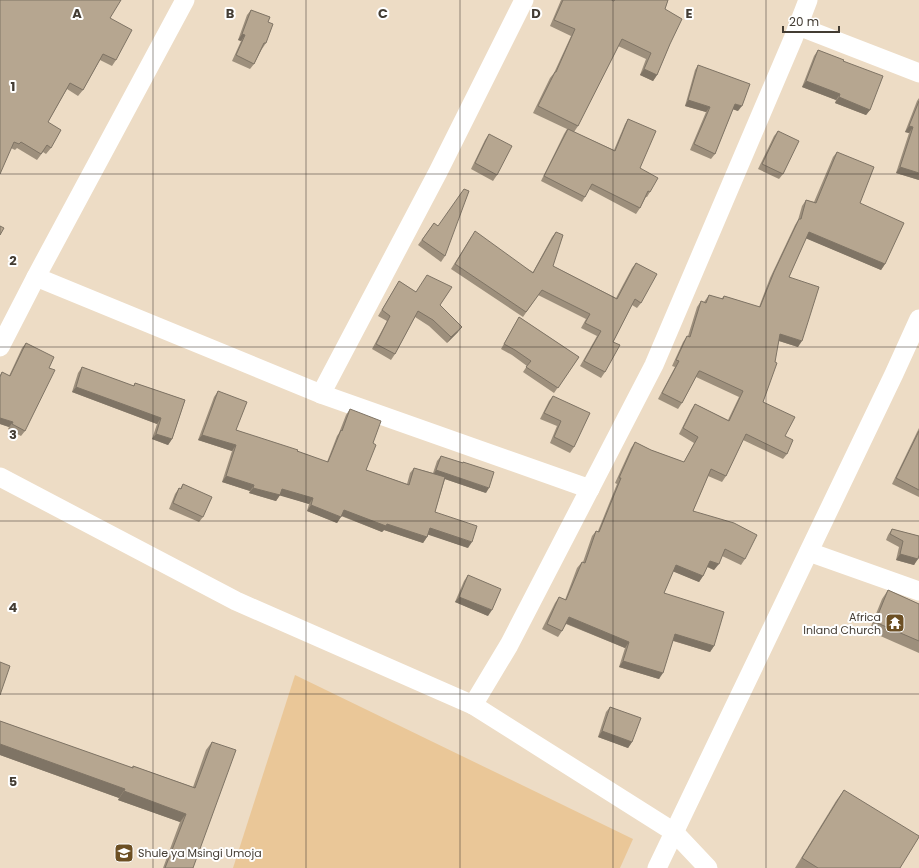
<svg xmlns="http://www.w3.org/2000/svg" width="919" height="868" font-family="Poppins,sans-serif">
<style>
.green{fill:#eac798}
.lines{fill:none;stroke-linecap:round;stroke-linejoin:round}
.street{stroke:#fff;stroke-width:19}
.wall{fill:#9d8f7c}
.shaded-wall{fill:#7f7465}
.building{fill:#b6a690;stroke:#7f7465}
.grid{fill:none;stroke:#433c33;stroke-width:1;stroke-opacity:0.55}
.labels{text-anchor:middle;stroke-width:4;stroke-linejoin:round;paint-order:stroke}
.poi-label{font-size:11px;fill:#433c33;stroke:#fff;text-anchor:end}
.grid-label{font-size:13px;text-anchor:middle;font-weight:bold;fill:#433c33;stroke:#fff;stroke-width:4;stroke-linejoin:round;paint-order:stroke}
</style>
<rect width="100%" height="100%" fill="#eddcc5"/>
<polygon class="green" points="295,675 633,839 620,868 233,868"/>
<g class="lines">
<g class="street">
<polyline points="798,26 919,73"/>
<polyline points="36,277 321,394 590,489"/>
<polyline points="0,347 36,277 185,0"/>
<polyline points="321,394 438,172 524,0"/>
<polyline points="0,477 236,601 473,705 674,832 708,868"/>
<polyline points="809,552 919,591"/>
<polyline points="473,705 509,645 654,365 793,39 808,0"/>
<polyline points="657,868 894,374 919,319"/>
</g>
</g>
<g class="wall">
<polygon points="0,0 110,18 116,60 112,66 100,60 83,90 78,96 67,89 48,122 51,148 46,154 43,152 37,160 17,148 15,150 11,148"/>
<polygon points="561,0 611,0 613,1 613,0 668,0 665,9 670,44 657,75 653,81 640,75 646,59 618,46 578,126 574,132 614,150 625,124 628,119 640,168 650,192 647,197 646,197 640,208 636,214 589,189 585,197 582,202 541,181 564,134 567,129 533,113 550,78 554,73 571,36 550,26"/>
<polygon points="251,10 268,22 266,43 262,49 254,64 250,69 232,61 241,41 238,40 247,15"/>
<polygon points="818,50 843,61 870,110 866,115 835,103 836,100 802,87 814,56"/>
<polygon points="698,65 738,111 733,109 715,154 711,159 690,150 706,112 685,106 695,70"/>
<polygon points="919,98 919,180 896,173 909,133 905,132 917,101"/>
<polygon points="778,131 783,174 779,179 758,169 774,136"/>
<polygon points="489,134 497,175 493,181 471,169 485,140"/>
<polygon points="837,152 860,203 885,264 881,270 806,238 789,277 798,347 779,341 763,402 785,436 787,454 783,459 743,440 726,476 722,482 708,476 693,511 745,559 741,565 722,556 714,570 707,567 703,576 699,582 673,571 664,593 714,646 710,652 673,641 659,679 619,667 625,648 566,624 562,631 558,637 542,629 555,603 559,597 565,600 577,568 582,562 583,562 592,536 596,531 598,531 617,484 615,483 631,448 635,442 651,450 684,462 694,443 679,434 691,410 695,404 728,420 739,397 696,377 682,403 678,409 658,399 675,367 672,366 683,342 687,336 688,336 697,307 701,301 704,302 709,295 721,299 724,296 759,307 770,278 795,225 798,220 802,206 806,200 814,202 833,157"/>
<polygon points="434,223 438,226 445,256 441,262 418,245"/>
<polygon points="556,232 553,266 616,298 632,268 636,263 641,303 637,308 632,305 613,342 605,372 601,378 580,366 597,336 581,328 586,319 538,295 523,317 451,269 471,237 533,272 552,237"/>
<polygon points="399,281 416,292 440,305 458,332 447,343 429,326 415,317 395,354 391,360 372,349 387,321 378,316"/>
<polygon points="519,317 579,357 554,393 523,372 527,366 512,355 501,349"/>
<polygon points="26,343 25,431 21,436 8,429 9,427 0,424 0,375 2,372 9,376 22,348"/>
<polygon points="82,367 133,386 135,383 185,400 172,439 168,445 152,439 157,424 72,392 78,373"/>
<polygon points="218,391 236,430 327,462 337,436 339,433 346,415 350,409 373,443 366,470 407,484 410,473 414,468 433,473 437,461 441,456 486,493 445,479 435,512 468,548 428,534 427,537 423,543 384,530 382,532 341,516 337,523 307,511 309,504 280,495 276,501 249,493 250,491 222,482 232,451 198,440 214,397"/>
<polygon points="553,396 574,447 570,453 550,443 557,426 540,419 549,401"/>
<polygon points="919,428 919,497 892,484"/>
<polygon points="183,484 203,517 199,522 169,509 175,494 179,488 180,489"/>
<polygon points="892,529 919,536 919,558 918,557 914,565 896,560 899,547 886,540 888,535"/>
<polygon points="468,575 488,616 455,602 464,581"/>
<polygon points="888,590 919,604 919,653 869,631 882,599"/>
<polygon points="610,707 632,742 628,748 598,737 606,712"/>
<polygon points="0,721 132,768 133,766 193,787 206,750 212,742 193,868 163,868 180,822 118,800 119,798 0,755"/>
<polygon points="844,790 900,868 795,868 836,801"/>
</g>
<g class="shaded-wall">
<polygon points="242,34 245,35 241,41 238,40"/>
<polygon points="644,69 657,75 653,81 640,75"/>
<polygon points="806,81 840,94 836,100 802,87"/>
<polygon points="839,97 870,110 866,115 835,103"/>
<polygon points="688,100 710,107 706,112 685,106"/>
<polygon points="735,104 742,106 738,111 732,109"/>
<polygon points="909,126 913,127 909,133 905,132"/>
<polygon points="900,167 919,173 919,180 896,173"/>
<polygon points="809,232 885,264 881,270 805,238"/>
<polygon points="462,327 458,332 447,343 451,337"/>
<polygon points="780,334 802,341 798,347 776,340"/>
<polygon points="76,387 161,418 157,424 72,392"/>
<polygon points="0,418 13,422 9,427 0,424"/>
<polygon points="156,434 172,439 168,445 152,439"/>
<polygon points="202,435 236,445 232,451 198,440"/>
<polygon points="436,470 489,488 486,493 433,475"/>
<polygon points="226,476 254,485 250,491 222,482"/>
<polygon points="253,488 280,495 276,501 249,493"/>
<polygon points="282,489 313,498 309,504 278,495"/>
<polygon points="311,505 341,517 337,523 307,511"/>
<polygon points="344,510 387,524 427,537 423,543 384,530 382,532 340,515"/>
<polygon points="430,528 472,542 468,548 426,534"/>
<polygon points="900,554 918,559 914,565 896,560"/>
<polygon points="710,561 719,564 714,570 706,566"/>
<polygon points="676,565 703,576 699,582 672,571"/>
<polygon points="459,597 492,610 488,616 455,602"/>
<polygon points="569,617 629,642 625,648 565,623"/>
<polygon points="675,634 714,646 710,652 671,640"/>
<polygon points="623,661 663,673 659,679 619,667"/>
<polygon points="602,731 632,742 628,748 598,737"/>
<polygon points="0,744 125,789 119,798 0,755"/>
<polygon points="124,791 186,814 180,822 118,800"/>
</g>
<g class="building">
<polygon points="0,0 121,0 110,18 132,30 116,60 103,54 83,90 70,83 48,122 61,130 51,148 47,145 41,154 21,142 19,144 14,142 0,174"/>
<polygon points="563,0 611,0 614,1 615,0 668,0 665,9 682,19 670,44 657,75 644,69 651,53 622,39 578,126 538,106 555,72 556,72 575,29 554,20"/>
<polygon points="251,10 270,17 268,22 273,24 266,43 264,43 254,64 236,55 245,35 242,34"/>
<polygon points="818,50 844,60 843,61 883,76 870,110 839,97 840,94 806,81"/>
<polygon points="698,65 750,84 742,106 735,104 715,154 694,144 710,107 688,100"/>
<polygon points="919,101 919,173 900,167 913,127 909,126"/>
<polygon points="628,119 656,131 640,168 658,178 650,192 648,191 640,208 592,184 585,197 544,176 568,129 615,151"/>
<polygon points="778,131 799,141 783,174 762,164"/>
<polygon points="489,134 512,146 497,175 475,163"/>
<polygon points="837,152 874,167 860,203 904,223 885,264 809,232 789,277 819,287 802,341 780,334 775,362 777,363 763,402 795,417 785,436 793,440 787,454 746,434 726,476 711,469 693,511 734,523 757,535 745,559 725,549 719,564 710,561 703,576 676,565 664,593 724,612 714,646 675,634 663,673 623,661 629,642 569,617 562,631 547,624 559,597 566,600 582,562 585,563 596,531 599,532 621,478 619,478 635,442 651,450 684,462 698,437 683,428 695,404 729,421 743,391 700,371 699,371 682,403 662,393 679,361 676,360 687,336 690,337 701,301 706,303 709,295 723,299 724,296 760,307 774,272 799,219 801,219 806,200 816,203"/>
<polygon points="464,189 469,191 445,256 422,240 434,223 438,226"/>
<polygon points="0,226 4,228 0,235"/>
<polygon points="475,231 533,273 556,232 563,235 553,266 617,299 636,263 657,274 641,303 635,299 613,342 620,345 605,372 584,361 601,331 585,323 590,314 542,290 526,312 455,264"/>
<polygon points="427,275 452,287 440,305 462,327 451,337 433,320 418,311 395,354 376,344 390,316 382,310 399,281 416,292"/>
<polygon points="519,317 579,357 558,388 526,367 531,361 515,350 504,344"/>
<polygon points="26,343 54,357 49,368 55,370 25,431 12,424 13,422 0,418 0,377 2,372 10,376"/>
<polygon points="82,367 134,386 135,383 185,400 172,439 156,434 161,418 76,387"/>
<polygon points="218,391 247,402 236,430 298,450 297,451 328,462 341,430 342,431 350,409 381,421 373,443 376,445 366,470 409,485 414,468 445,477 435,512 477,526 472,542 430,528 427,537 387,524 386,526 344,510 341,517 311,505 313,498 282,489 280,495 253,488 254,485 226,476 236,445 202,435"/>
<polygon points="553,396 590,413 574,447 554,437 561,421 544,413"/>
<polygon points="919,431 919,490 896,478"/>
<polygon points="441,456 463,463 463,462 494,472 489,488 436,470"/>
<polygon points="183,484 212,497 203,517 173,503 179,488 181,489"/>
<polygon points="892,529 919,536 919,555 918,559 900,554 903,541 890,534"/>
<polygon points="468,575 501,589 492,610 459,597"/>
<polygon points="888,590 919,604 919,641 875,622"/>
<polygon points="0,662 10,666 0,695"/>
<polygon points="610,707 641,718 632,742 602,731"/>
<polygon points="0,721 133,768 133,766 195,788 212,742 236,750 193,868 165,868 186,814 124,791 125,789 0,744"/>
<polygon points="844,790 919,836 919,837 900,868 818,868 802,858"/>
</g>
<path class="grid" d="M153,0V868M306,0V868M460,0V868M613,0V868M766,0V868M0,174H919M0,347H919M0,521H919M0,694H919"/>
<defs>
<g id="temple-square" transform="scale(1)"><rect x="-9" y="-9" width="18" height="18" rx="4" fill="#6c4f23" stroke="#fff"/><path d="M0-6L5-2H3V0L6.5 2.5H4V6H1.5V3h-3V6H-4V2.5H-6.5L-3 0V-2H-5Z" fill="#fff"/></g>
<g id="school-square" transform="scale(1)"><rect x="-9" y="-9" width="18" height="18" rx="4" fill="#6c4f23" stroke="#fff"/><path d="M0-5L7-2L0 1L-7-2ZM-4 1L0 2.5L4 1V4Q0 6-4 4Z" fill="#fff"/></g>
</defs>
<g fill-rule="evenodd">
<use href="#temple-square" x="895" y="623"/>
<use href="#school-square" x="124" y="853"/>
</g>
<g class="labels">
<g class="poi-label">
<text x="881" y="621">Africa<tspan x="881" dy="13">Inland Church</tspan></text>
<text x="138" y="857" text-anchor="start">Shule ya Msingi Umoja</text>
</g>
</g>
<g class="grid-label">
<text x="77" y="18">A</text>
<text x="230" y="18">B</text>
<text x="383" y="18">C</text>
<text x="536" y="18">D</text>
<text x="689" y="18">E</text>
<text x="13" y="91">1</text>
<text x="13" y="265">2</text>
<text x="13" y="439">3</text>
<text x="13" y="612">4</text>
<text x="13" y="786">5</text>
</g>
<path d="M783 26v6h56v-6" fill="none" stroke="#433c33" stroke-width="2"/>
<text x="789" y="26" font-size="12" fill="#433c33" stroke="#ffffff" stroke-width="3" paint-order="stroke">20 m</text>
</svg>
